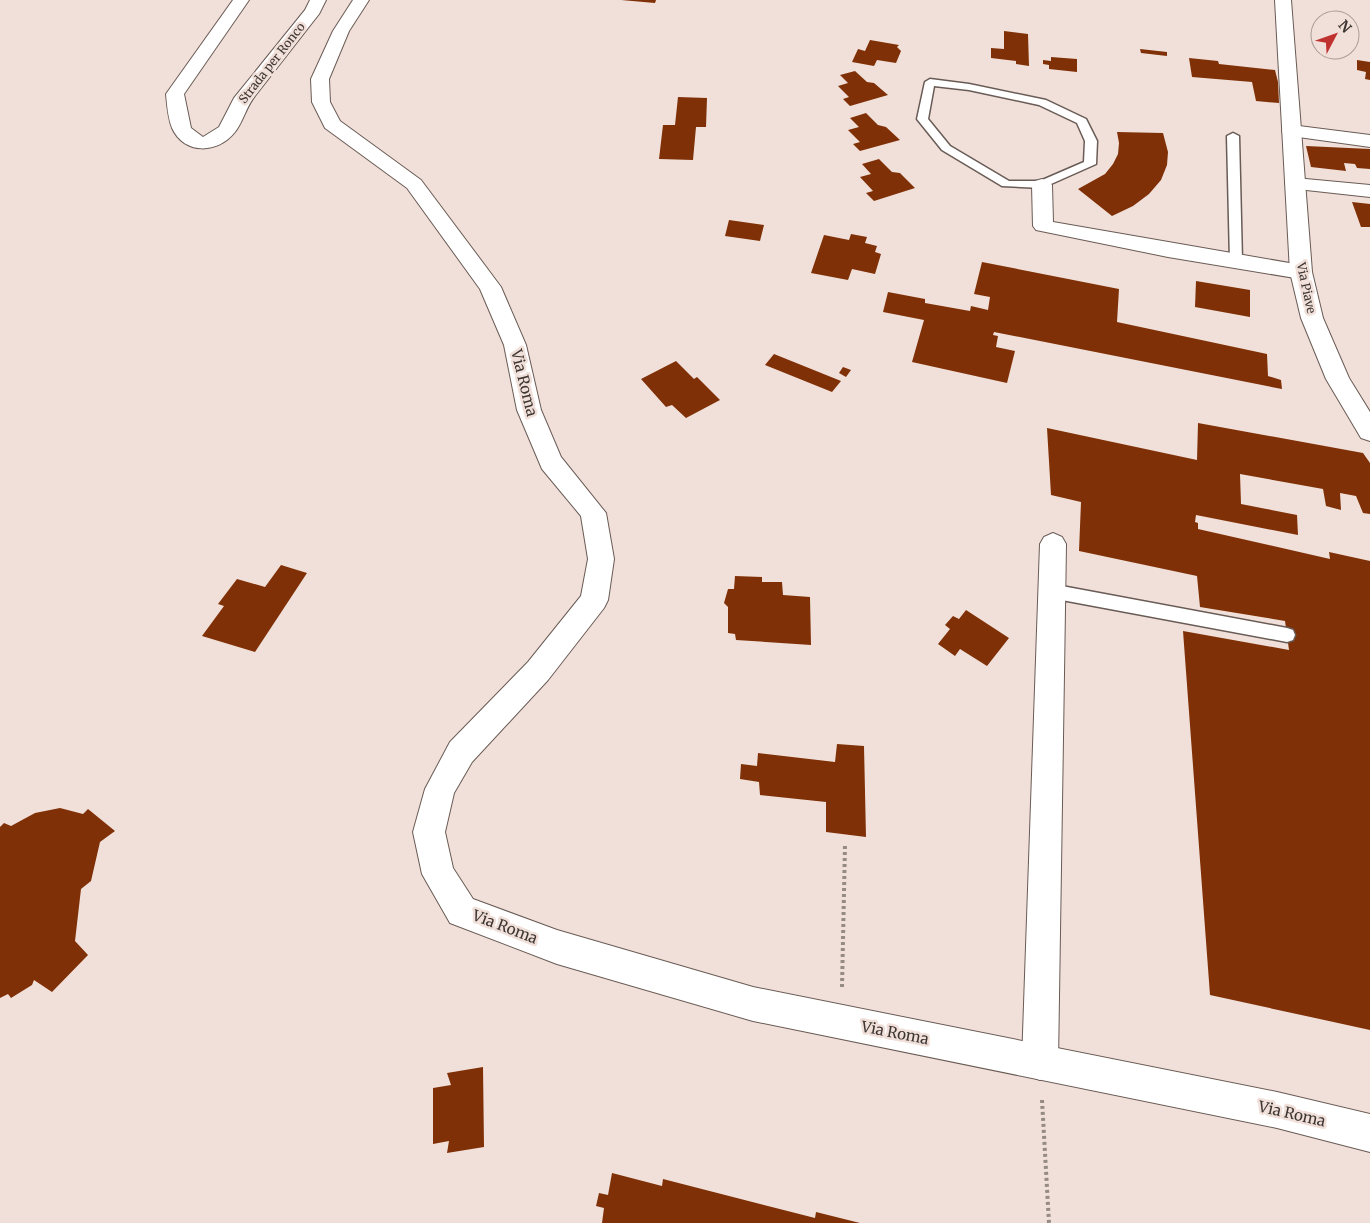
<svg xmlns="http://www.w3.org/2000/svg" width="1370" height="1223" font-family="Merriweather,serif">
<style>
.building{fill:#7f3006}
.lines{fill:none;stroke-linecap:round;stroke-linejoin:round}
.service-casing{stroke:#695b55;stroke-width:3}
.minor-casing{stroke:#695b55;stroke-width:2}
.tertiary-casing{stroke:#695b55;stroke-width:2}
.path{stroke:#968a85;stroke-width:4;stroke-dasharray:3 3;stroke-linecap:butt}
.service{fill:#fff;fill-rule:evenodd}
.minor{fill:#fff;fill-rule:evenodd}
.tertiary{fill:#fff;fill-rule:evenodd}
.labels{text-anchor:middle;stroke-width:5;stroke-linejoin:round;paint-order:stroke}
.far-street-label{font-size:12px;fill:#3d3633;stroke:#f1e0d9}
.street-label{font-size:15px;fill:#3d3633;stroke:#f1e0d9}
</style>
<rect width="100%" height="100%" fill="#f1e0d9"/>
<g class="building">
<polygon points="621,0 656,0 655,3"/>
<polygon points="1004,31 1028,34 1029,66 1016,64 1016,61 991,58 991,48 1004,49"/>
<polygon points="870,40 899,45 897,47 901,51 896,63 877,60 874,66 852,62 858,49 865,51"/>
<polygon points="1140,49 1167,52 1167,56 1141,53"/>
<polygon points="1051,57 1077,59 1077,72 1049,69 1049,65 1043,64 1043,60 1051,61"/>
<polygon points="1189,58 1218,61 1219,64 1275,70 1278,82 1279,103 1256,101 1252,82 1192,77"/>
<polygon points="1357,60 1370,62 1370,80 1365,79 1366,72 1357,70"/>
<polygon points="855,71 867,82 874,83 888,95 850,106 843,99 849,97 838,86 848,83 840,75"/>
<polygon points="678,97 707,98 706,127 696,127 693,160 659,159 663,125 675,125"/>
<polygon points="866,113 878,125 886,127 900,140 860,151 853,144 860,142 848,130 859,127 850,118"/>
<polygon points="1117,132 1163,133 1168,152 1167,165 1161,180 1149,194 1133,206 1112,216 1078,189 1105,174 1113,164 1118,154 1119,143"/>
<polygon points="1306,146 1370,149 1370,169 1357,168 1355,164 1344,163 1346,171 1311,167"/>
<polygon points="879,159 892,172 900,173 915,188 874,201 866,193 873,191 860,177 871,174 862,164"/>
<polygon points="1352,202 1370,204 1370,227 1361,227"/>
<polygon points="729,220 764,225 760,241 725,236"/>
<polygon points="851,234 867,237 865,243 877,246 875,252 881,254 875,274 852,269 848,280 811,273 824,235 849,240"/>
<polygon points="982,262 1119,289 1117,322 1267,354 1268,376 1281,380 1282,389 994,332 993,335 998,336 996,347 1015,351 1007,383 912,362 924,320 883,312 888,292 925,299 925,303 970,311 971,306 988,310 990,297 974,294"/>
<polygon points="1196,281 1250,290 1250,317 1195,307"/>
<polygon points="774,354 841,381 832,392 765,365"/>
<polygon points="676,361 694,379 697,377 720,400 686,418 672,405 666,407 641,379"/>
<polygon points="843,367 851,370 846,377 839,373"/>
<polygon points="1198,423 1363,453 1370,463 1370,514 1363,513 1356,496 1340,493 1341,510 1326,506 1323,489 1240,474 1241,504 1297,515 1298,535 1196,515 1195,522 1198,523 1198,529 1330,559 1329,552 1370,561 1370,1030 1210,995 1183,631 1289,650 1285,621 1200,607 1197,576 1079,551 1081,502 1051,495 1047,428 1197,460"/>
<polygon points="281,565 307,573 255,652 202,636 224,606 218,604 237,579 265,587"/>
<polygon points="735,576 762,577 762,582 782,582 783,595 810,597 811,645 736,640 735,634 728,633 728,607 724,603 728,589 734,589"/>
<polygon points="966,610 1009,638 987,666 960,649 955,656 938,644 950,629 945,625 953,616 959,619"/>
<polygon points="837,744 864,746 866,837 826,832 826,802 760,795 759,782 740,779 741,764 757,766 758,753 835,762"/>
<polygon points="60,808 83,814 88,809 115,831 100,842 91,881 81,889 75,941 88,955 52,992 34,980 32,985 11,998 8,994 0,998 0,827 4,823 11,826 35,813"/>
<polygon points="483,1067 484,1147 447,1153 449,1141 433,1144 433,1088 451,1085 447,1073"/>
<polygon points="612,1173 662,1186 663,1179 815,1218 816,1212 860,1223 602,1223 604,1208 596,1206 599,1193 608,1195"/>
</g>
<g class="lines">
<g class="service-casing">
<g id="service">
<path d="M930,79L969,84L1046,100L1086,119L1097,141L1096,164L1042,188L1002,186L942,150L917,119L925,82ZM934,86L969,90L1039,105L1077,123L1085,141L1084,162L1040,181H1009L950,146L928,119Z"/>
<polygon points="1233,133 1239,136 1242,261 1236,265 1230,261 1227,136"/>
<polygon points="1051,584 1287,628 1293,630 1295,635 1293,640 1287,642 1051,598 1045,596 1043,591 1045,586"/>
</g>
</g>
<g class="minor-casing">
<g id="minor">
<polygon points="1291,125 1370,135 1370,147 1284,135 1282,131 1284,127"/>
<polygon points="1295,178 1370,185 1370,197 1288,188 1285,184 1288,180"/>
<polygon points="1042,179 1049,181 1052,185 1053,222 1301,265 1309,267 1312,272 1309,277 1301,279 1168,257 1036,230 1033,226 1032,185 1035,181"/>
<polygon points="1053,533 1062,537 1066,544 1058,1062 1053,1075 1040,1080 1027,1075 1022,1062 1040,544 1044,537"/>
</g>
</g>
<g class="tertiary-casing">
<g id="tertiary">
<path d="M233,0H249L184,94L191,128L203,137L219,127L234,98L305,10L310,0H326L319,14C297,42 276,69 255,96C246,107 243,122 235,132C218,154 184,155 172,128C168,118 167,105 166,94Z"/>
<polygon points="353,0 369,0 349,31 329,79 330,102 340,121 421,180 501,287 526,345 541,410 561,457 606,513 614,559 608,600 604,608 548,680 472,762 454,793 445,832 453,868 473,899 557,930 753,987 1277,1092 1370,1114 1370,1152 1277,1128 753,1021 557,964 450,923 422,874 413,832 425,789 450,742 528,662 581,596 588,559 581,516 542,469 517,410 504,345 480,289 407,188 325,128 312,102 311,79 333,31"/>
<polygon points="1275,0 1291,0 1312,272 1323,318 1349,378 1370,412 1370,441 1361,438 1326,379 1301,318 1290,272"/>
</g>
</g>
<g class="path">
<polyline points="842,987 845,845"/>
<polyline points="1042,1100 1049,1223"/>
</g>
<use href="#service" class="service"/>
<use href="#minor" class="minor"/>
<use href="#tertiary" class="tertiary"/>
</g>
<g class="labels">
<g class="far-street-label">
<text transform="translate(272 63) rotate(-52)" y="4">Strada per Ronco</text>
<text transform="translate(1306 288) rotate(78)" y="4">Via Piave</text>
</g>
<g class="street-label">
<text transform="translate(524 383) rotate(76)" y="5">Via Roma</text>
<text transform="translate(505 927) rotate(21)" y="5">Via Roma</text>
<text transform="translate(895 1033) rotate(11)" y="5">Via Roma</text>
<text transform="translate(1292 1114) rotate(13)" y="5">Via Roma</text>
</g>
</g>
<g transform="translate(1335 35) rotate(49)"><circle r="24" fill="#f1e0d9" stroke="#a99c97"/>
<path d="M0-4L9 19L0 12L-9 19Z" fill="#c0322f"/>
<text y="-8" font-size="14" font-weight="bold" text-anchor="middle" fill="#3d3633">N</text>
</g>
</svg>
